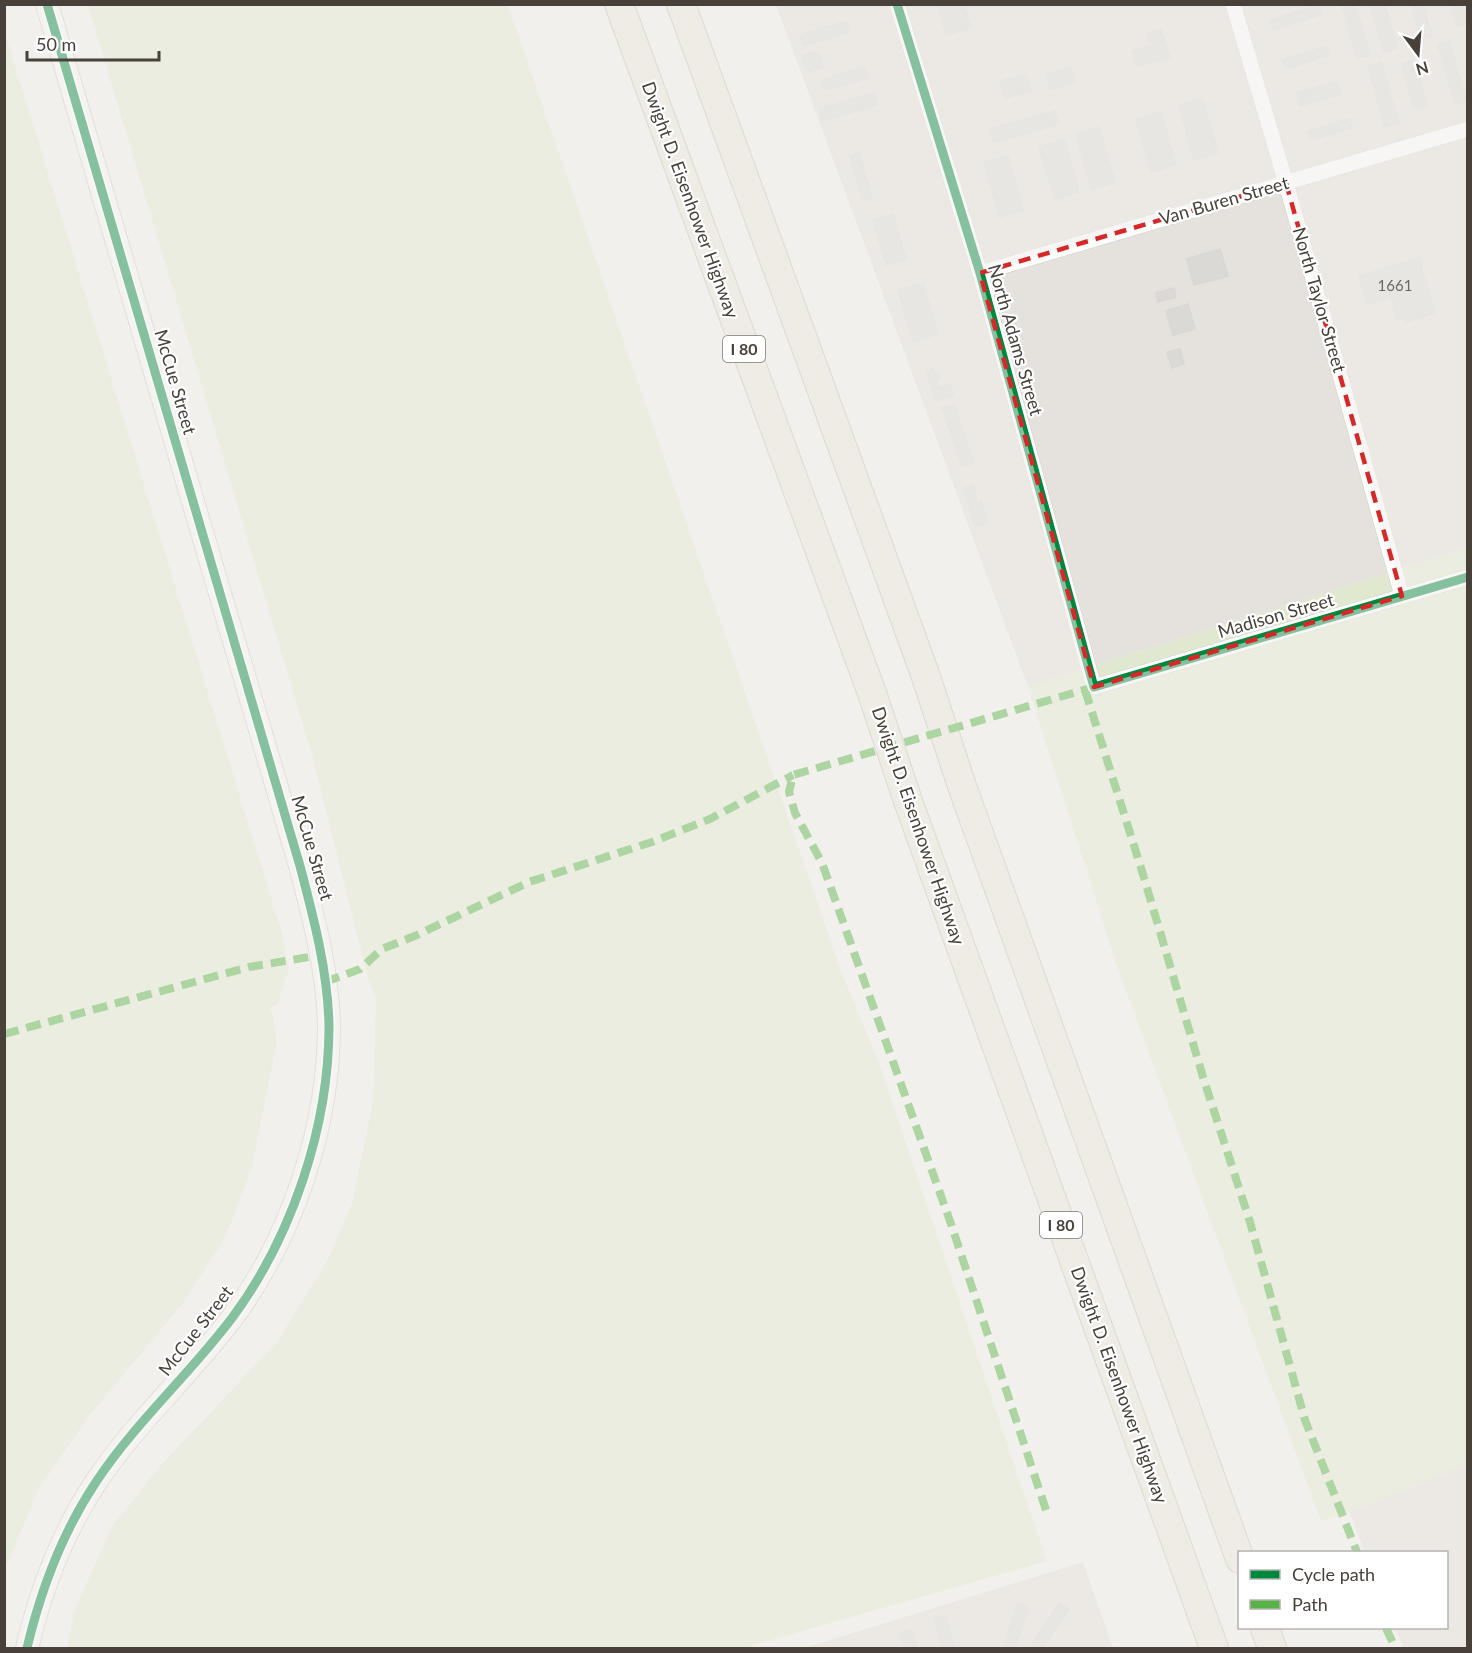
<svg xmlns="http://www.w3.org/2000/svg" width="1472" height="1653" font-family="Lato,sans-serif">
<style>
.residential{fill:#e5e1dc}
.green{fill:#e0e9d0}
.building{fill:#dbd9d5;stroke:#dad7d3;stroke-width:1.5}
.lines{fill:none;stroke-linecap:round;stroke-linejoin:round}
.street-casing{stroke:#d0ceca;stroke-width:16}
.secondary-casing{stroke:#d0ccc4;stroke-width:24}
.highway-casing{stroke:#c7bcac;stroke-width:30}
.street{stroke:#fdfdfc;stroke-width:15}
.secondary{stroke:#f6f5f1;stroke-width:22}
.highway{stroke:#ebe5dc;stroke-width:28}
.quiet{stroke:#57b346;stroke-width:8;stroke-dasharray:15 8;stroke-linecap:butt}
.cycleway-casing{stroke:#fff;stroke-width:13}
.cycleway{stroke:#00873e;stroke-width:9}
.marked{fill:none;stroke:#d62828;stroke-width:4.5;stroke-dasharray:12 8;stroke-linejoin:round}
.labels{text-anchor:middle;stroke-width:4.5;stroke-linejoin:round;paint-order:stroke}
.number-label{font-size:15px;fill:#6d6861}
.shield{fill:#fff;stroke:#7e7a74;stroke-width:1.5}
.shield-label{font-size:16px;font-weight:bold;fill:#474139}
.street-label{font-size:18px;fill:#474139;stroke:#fff}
</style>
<rect width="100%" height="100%" fill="#f2f0ed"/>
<g class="residential">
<polygon points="776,5 1467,5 1467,548 1028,687"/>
<polygon points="1467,1464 1467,1648 1404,1648 1395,1628 1446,1628 1446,1552 1365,1552 1349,1512"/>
<polygon points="1083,1562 1113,1648 804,1648"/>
</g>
<g class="green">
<polygon points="88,5 508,5 841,971 878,1060 1047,1561 743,1648 67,1648 74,1612 111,1528 162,1464 278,1341 328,1259 352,1204 373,1101 376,1000 366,971 312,755"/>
<polygon points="5,33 282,933 289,969 277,1005 269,1008 273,1014 277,1041 252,1167 226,1236 183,1303 89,1416 39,1488 5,1570"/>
<polygon points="1467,548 1467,1464 1349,1512 1321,1521 1118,969 1028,687"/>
</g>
<g class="building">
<polygon points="938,4 964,4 971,28 946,35"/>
<polygon points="1342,4 1355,4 1370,55 1357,58"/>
<polygon points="1370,4 1385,4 1397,48 1384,52"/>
<polygon points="1411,4 1423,4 1432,36 1421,39"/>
<polygon points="1451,4 1463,4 1468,24 1457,27"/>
<polygon points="1318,5 1322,14 1273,30 1270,20"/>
<polygon points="847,21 850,32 803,46 800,35"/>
<polygon points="1161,29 1170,57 1136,67 1132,51 1151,45 1147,33"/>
<polygon points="1449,41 1466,100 1455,104 1438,45"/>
<polygon points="1327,46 1330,55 1285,69 1283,60"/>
<polygon points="819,51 823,67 807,72 802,56"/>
<polygon points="1415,60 1427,106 1414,109 1402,64"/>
<polygon points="1381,62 1399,123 1385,127 1368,66"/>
<polygon points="865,67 868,78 824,90 821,80"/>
<polygon points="1071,67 1076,82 1050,90 1046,74"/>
<polygon points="1026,74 1031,91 1005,98 1000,81"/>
<polygon points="1337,82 1341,94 1300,106 1297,93"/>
<polygon points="874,93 877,105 822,121 819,109"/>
<polygon points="1202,98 1218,153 1194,160 1179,105"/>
<polygon points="1055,111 1059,124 994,143 990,129"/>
<polygon points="1161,112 1176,165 1151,172 1136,119"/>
<polygon points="1349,119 1352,128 1310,140 1308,131"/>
<polygon points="1099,127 1115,182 1091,189 1076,134"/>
<polygon points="1064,139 1079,192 1055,199 1039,147"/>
<polygon points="859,153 872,198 863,201 850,156"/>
<polygon points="1008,156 1023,210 1000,217 984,162"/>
<polygon points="893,214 906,259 886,265 873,220"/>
<polygon points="1220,249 1228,276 1194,285 1187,259"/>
<polygon points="1419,258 1435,313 1406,322 1404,318 1397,320 1391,297 1367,304 1359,276"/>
<polygon points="923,283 938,334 913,342 898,290"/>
<polygon points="1174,288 1176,297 1158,302 1156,293"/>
<polygon points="1188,304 1195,329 1173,335 1166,311"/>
<polygon points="1180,349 1184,364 1172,368 1167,352"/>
<polygon points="933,369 934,373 938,372 940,378 936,380 939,388 950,384 953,395 936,401 926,371"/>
<polygon points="954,404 974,463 962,467 942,408"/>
<polygon points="973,485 978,503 981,502 988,523 975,527 964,488"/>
<polygon points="1018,1603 1029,1607 1015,1648 1003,1648"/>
<polygon points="1060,1603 1069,1609 1042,1648 1037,1648 1031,1644"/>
<polygon points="945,1615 955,1648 943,1648 934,1618"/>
<polygon points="912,1629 917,1648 905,1648 900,1633"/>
</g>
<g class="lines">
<g class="street-casing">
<g id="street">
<polyline points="897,4 980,273 1094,687 1468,577"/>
<polyline points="1233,4 1286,183 1402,596"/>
<polyline points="980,273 1468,129"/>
</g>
</g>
<g class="secondary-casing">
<path id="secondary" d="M27,1648C41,1589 62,1533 96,1482C135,1423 189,1375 232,1318C292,1237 329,1127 329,1026C328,972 314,919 300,866L47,4"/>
</g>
<g class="highway-casing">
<g id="highway">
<polyline points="619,4 872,693 908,801 1214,1648"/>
<polyline points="681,4 925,674 962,786 1240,1559"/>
<polyline points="1265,1628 1272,1648"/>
</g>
</g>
<use href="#street" class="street"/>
<use href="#secondary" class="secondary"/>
<use href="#highway" class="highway"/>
<g class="quiet">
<polyline points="1085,690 1142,871 1203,1077 1250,1222 1305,1420 1357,1552"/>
<polyline points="325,982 360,969 382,949 417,935 529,882 652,842 710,819 793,775"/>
<polyline points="4,1034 249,967 321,955"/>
<polyline points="1046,1510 951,1224 822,863 795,813 789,792 793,775 1094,687"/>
<polyline points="1386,1628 1395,1648"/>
</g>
<g class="cycleway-casing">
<g id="cycleway">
<polyline points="897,4 980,273 1094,687 1468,577"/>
<path d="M27,1648C41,1589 62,1533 96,1482C135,1423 189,1375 232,1318C292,1237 329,1127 329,1026C328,972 314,919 300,866L47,4"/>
</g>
</g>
<use href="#cycleway" class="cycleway"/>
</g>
<path d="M0 0H1472V1653H0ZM1286,183L1402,596L1094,687L980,273Z" fill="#f2f0ed" fill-opacity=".55" fill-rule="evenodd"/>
<path class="marked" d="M1286,183L1402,596L1094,687L980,273Z"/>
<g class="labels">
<g class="number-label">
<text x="1395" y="291">1661</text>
</g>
<g class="shield">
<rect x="723" y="336" width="42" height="26" rx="4.5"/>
<rect x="1040" y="1212" width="42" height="26" rx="4.5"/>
</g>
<g class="shield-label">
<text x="744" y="355">I 80</text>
<text x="1061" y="1231">I 80</text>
</g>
<g class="street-label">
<text transform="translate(690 200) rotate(70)" y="6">Dwight D. Eisenhower Highway</text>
<text transform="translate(1224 201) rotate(-16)" y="6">Van Buren Street</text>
<text transform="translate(1319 300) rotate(74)" y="6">North Taylor Street</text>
<text transform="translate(1015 340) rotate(74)" y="6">North Adams Street</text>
<text transform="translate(175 382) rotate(74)" y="6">McCue Street</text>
<text transform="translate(1276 616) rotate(-16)" y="6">Madison Street</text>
<text transform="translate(918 826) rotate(71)" y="6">Dwight D. Eisenhower Highway</text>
<text transform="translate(312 848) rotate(74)" y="6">McCue Street</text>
<text transform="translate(196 1331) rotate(-52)" y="6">McCue Street</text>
<text transform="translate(1119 1385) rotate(70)" y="6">Dwight D. Eisenhower Highway</text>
</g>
</g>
<rect width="1472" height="1653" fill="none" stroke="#474139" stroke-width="12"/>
<rect x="1238" y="1551" width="210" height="78" fill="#ffffff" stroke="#b5b3b0" stroke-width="1.5"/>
<rect x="1250" y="1570" width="30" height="9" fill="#00873e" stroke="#b5b3b0" stroke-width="1.5"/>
<text x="1292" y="1581" font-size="18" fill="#474139">Cycle path</text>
<rect x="1250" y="1600" width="30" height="9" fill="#57b346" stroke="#b5b3b0" stroke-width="1.5"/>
<text x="1292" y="1611" font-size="18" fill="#474139">Path</text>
<g transform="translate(1418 54) rotate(164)" stroke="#ffffff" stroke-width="4.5" paint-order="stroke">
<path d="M0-4.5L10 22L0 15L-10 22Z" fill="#474139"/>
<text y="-9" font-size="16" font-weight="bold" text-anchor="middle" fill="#474139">N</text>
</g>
<path d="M27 51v9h132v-9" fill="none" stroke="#474139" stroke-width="3"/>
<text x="36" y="51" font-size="18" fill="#474139" stroke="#ffffff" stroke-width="4.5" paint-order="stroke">50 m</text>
</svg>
